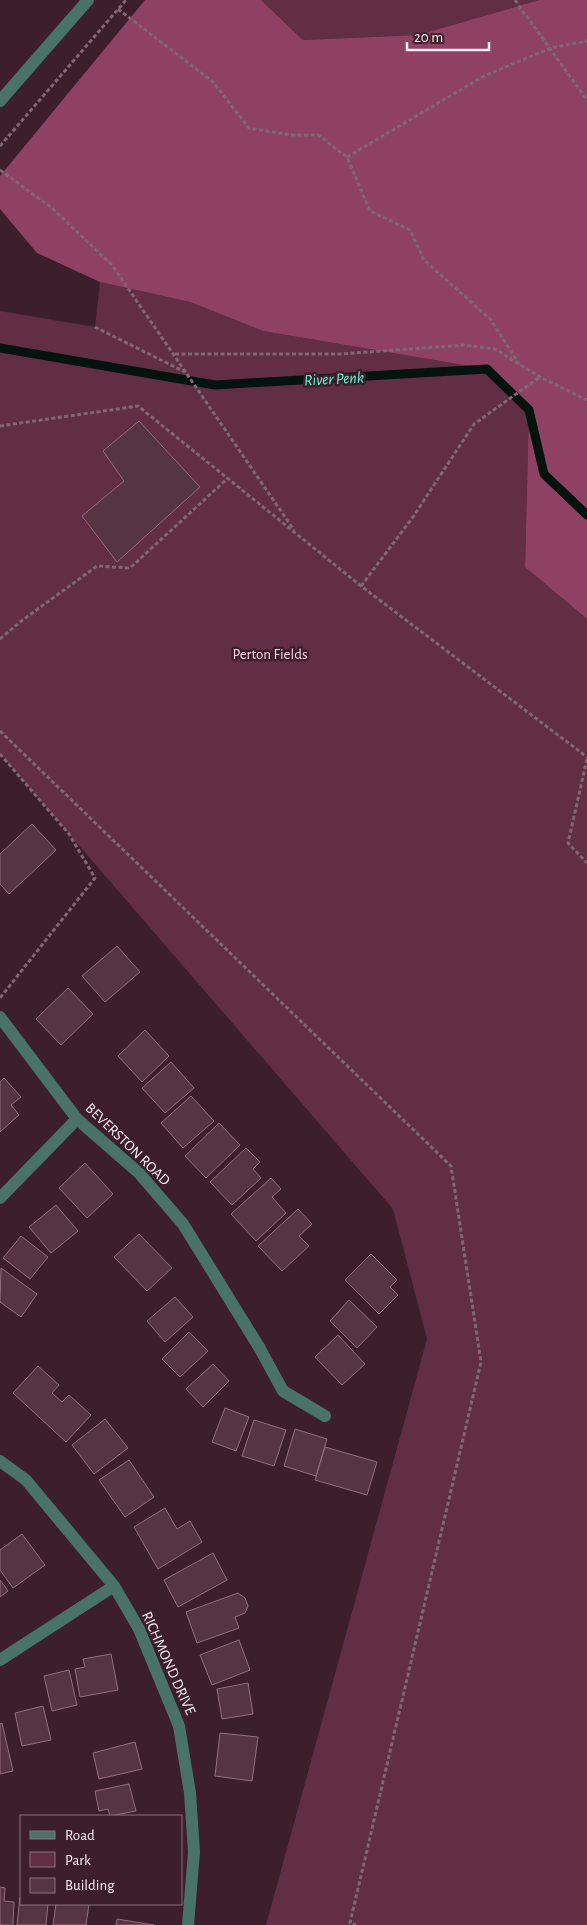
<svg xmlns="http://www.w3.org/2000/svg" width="587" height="1925" font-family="'Alegreya Sans',sans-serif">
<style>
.green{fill:#612e44}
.forest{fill:#8f4163}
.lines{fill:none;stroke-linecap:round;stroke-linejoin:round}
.stream{stroke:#05130f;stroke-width:9}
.building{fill:#543541;stroke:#93707d}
.path{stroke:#7f6871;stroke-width:3;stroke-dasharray:4 2.5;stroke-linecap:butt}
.service{stroke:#497366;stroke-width:12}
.minor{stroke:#497366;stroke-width:12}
.labels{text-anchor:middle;stroke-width:5;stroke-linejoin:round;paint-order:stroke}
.park-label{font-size:15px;fill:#ffd0e1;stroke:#3c1f2b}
.street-label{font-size:15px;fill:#fdf1f5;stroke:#3c1f2b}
.water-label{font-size:16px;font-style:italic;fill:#5ffcd6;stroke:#3c1f2b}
</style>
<rect width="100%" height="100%" fill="#3c1f2b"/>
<g class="green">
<polygon points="261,0 539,0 418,35 303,40"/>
<polygon points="100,282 190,302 263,331 487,369 529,410 525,567 587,619 587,1925 266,1925 427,1339 393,1209 0,754 0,311 95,327"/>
</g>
<polygon class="forest" points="145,0 261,0 303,40 418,35 539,0 587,0 587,619 525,567 529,410 487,369 263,331 190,302 100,282 37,253 0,209 0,176"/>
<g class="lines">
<polyline class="stream" points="0,348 215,385 487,369 529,410 544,474 587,515"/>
</g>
<g class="building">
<polygon points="139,421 200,487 117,562 82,516 124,481 103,451"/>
<polygon points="32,824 56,850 9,894 0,884 0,854"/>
<polygon points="117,946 140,972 105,1002 82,976"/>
<polygon points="68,988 93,1014 61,1045 36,1019"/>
<polygon points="145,1030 169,1056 142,1082 118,1056"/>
<polygon points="171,1062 194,1088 165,1113 142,1088"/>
<polygon points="4,1078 21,1097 11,1105 19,1115 0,1132 0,1082"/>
<polygon points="191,1096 214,1121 183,1148 161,1123"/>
<polygon points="219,1123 240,1145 206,1178 185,1156"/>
<polygon points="246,1148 260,1162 253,1169 261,1178 232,1205 210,1182"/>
<polygon points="85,1163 113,1194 87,1218 59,1188"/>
<polygon points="271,1178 281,1189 272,1197 286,1213 256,1241 231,1214"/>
<polygon points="56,1205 78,1231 51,1253 29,1227"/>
<polygon points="298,1209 312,1224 299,1236 309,1246 282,1271 258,1246"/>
<polygon points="139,1234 172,1268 147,1291 114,1257"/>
<polygon points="21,1236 48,1257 30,1279 3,1258"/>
<polygon points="371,1254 397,1280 390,1287 398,1295 379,1314 345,1280"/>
<polygon points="1,1268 37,1294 21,1317 0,1302"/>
<polygon points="175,1297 193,1317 165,1342 147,1321"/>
<polygon points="349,1300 377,1327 357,1348 330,1321"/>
<polygon points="189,1332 208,1351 180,1377 162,1359"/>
<polygon points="338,1335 365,1364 342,1385 315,1357"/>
<polygon points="213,1364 229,1381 203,1407 186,1389"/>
<polygon points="38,1366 59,1385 52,1393 62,1402 69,1395 91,1415 66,1442 13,1393"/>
<polygon points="225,1408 249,1417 236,1451 212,1442"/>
<polygon points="105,1419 128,1448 94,1474 72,1445"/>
<polygon points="254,1420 286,1430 274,1466 242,1456"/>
<polygon points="295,1429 327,1439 316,1476 284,1466"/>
<polygon points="325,1447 377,1462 367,1495 315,1480"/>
<polygon points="129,1460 154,1497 125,1517 99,1480"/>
<polygon points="165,1508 177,1529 190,1521 202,1542 158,1569 134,1527"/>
<polygon points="22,1534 45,1565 13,1588 0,1570 0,1550"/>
<polygon points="213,1553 227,1580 178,1607 164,1580"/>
<polygon points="0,1580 8,1591 0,1597"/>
<polygon points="238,1593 245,1598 248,1606 245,1613 235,1617 239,1628 197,1643 186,1612"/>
<polygon points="239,1640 250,1670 212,1685 200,1655"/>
<polygon points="111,1654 118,1690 80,1697 75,1669 85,1667 83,1659"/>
<polygon points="69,1670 77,1705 52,1711 44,1676"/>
<polygon points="248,1683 253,1714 222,1719 217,1689"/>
<polygon points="43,1706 51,1740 22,1746 15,1713"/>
<polygon points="2,1723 13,1771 0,1774 0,1724"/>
<polygon points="220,1733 258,1737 252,1781 215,1776"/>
<polygon points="135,1742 142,1769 99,1779 93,1753"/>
<polygon points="129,1784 136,1811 110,1816 108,1809 99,1811 95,1791"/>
<polygon points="0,1887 5,1888 4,1901 14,1902 13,1925 0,1925"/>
<polygon points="20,1897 21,1904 48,1904 46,1925 17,1925"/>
<polygon points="56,1904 89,1904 86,1925 53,1925"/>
<polygon points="117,1919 154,1925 116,1925"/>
</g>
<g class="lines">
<g class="path">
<polyline points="515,0 587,100"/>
<polyline points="118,9 213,82 249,128 291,135 318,135 347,157 370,211 410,230 424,260 491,320 519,364"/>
<polyline points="0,146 126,0"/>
<polyline points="347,157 484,76 551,48 587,41"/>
<polyline points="0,170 52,208 112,265 294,530"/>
<polyline points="95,327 185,372"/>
<polyline points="175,354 341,354 464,345 495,349 540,377 587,400"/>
<polyline points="0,426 138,406 361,586 587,757"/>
<polyline points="361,586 413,517 474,424 540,377"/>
<polyline points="0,639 20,622 97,566 130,568 228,478"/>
<polyline points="0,731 451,1166 481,1362 350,1923 356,1925"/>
<polyline points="0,754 69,834 95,878 0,998"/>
<polyline points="587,759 568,843 587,863"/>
</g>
<polyline class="service" points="259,1347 283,1391 325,1416"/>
<g class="minor">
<polyline points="0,101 88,0"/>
<polyline points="0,1017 77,1119 139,1173 183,1224 259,1347"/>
<polyline points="0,1198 77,1119"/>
<polyline points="0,1461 26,1480 114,1586 139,1629 179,1726 190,1793 194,1852 188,1925"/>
<polyline points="0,1660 114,1586"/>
</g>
</g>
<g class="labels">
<g class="park-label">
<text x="270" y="659">Perton Fields</text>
</g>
<g class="street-label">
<text transform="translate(128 1144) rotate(44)" y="5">BEVERSTON ROAD</text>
<text transform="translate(169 1663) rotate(66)" y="5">RICHMOND DRIVE</text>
</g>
<g class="water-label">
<text transform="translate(334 378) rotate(-3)" y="6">River Penk</text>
</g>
</g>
<rect x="20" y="1815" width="162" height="90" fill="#3c1f2b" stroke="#89737c"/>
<rect x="30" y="1831" width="25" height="8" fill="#497366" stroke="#89737c"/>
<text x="65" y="1840" font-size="15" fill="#fdf1f5">Road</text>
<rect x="30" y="1852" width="25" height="15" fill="#612e44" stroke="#89737c"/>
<text x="65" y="1865" font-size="15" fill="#fdf1f5">Park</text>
<rect x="30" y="1878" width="25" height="15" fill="#543541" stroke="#89737c"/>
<text x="65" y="1890" font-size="15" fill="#fdf1f5">Building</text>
<path d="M407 42v8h82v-8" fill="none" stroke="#fdf1f5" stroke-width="2.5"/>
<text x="414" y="42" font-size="15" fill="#fdf1f5" stroke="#3c1f2b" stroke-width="4" paint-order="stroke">20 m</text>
</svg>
